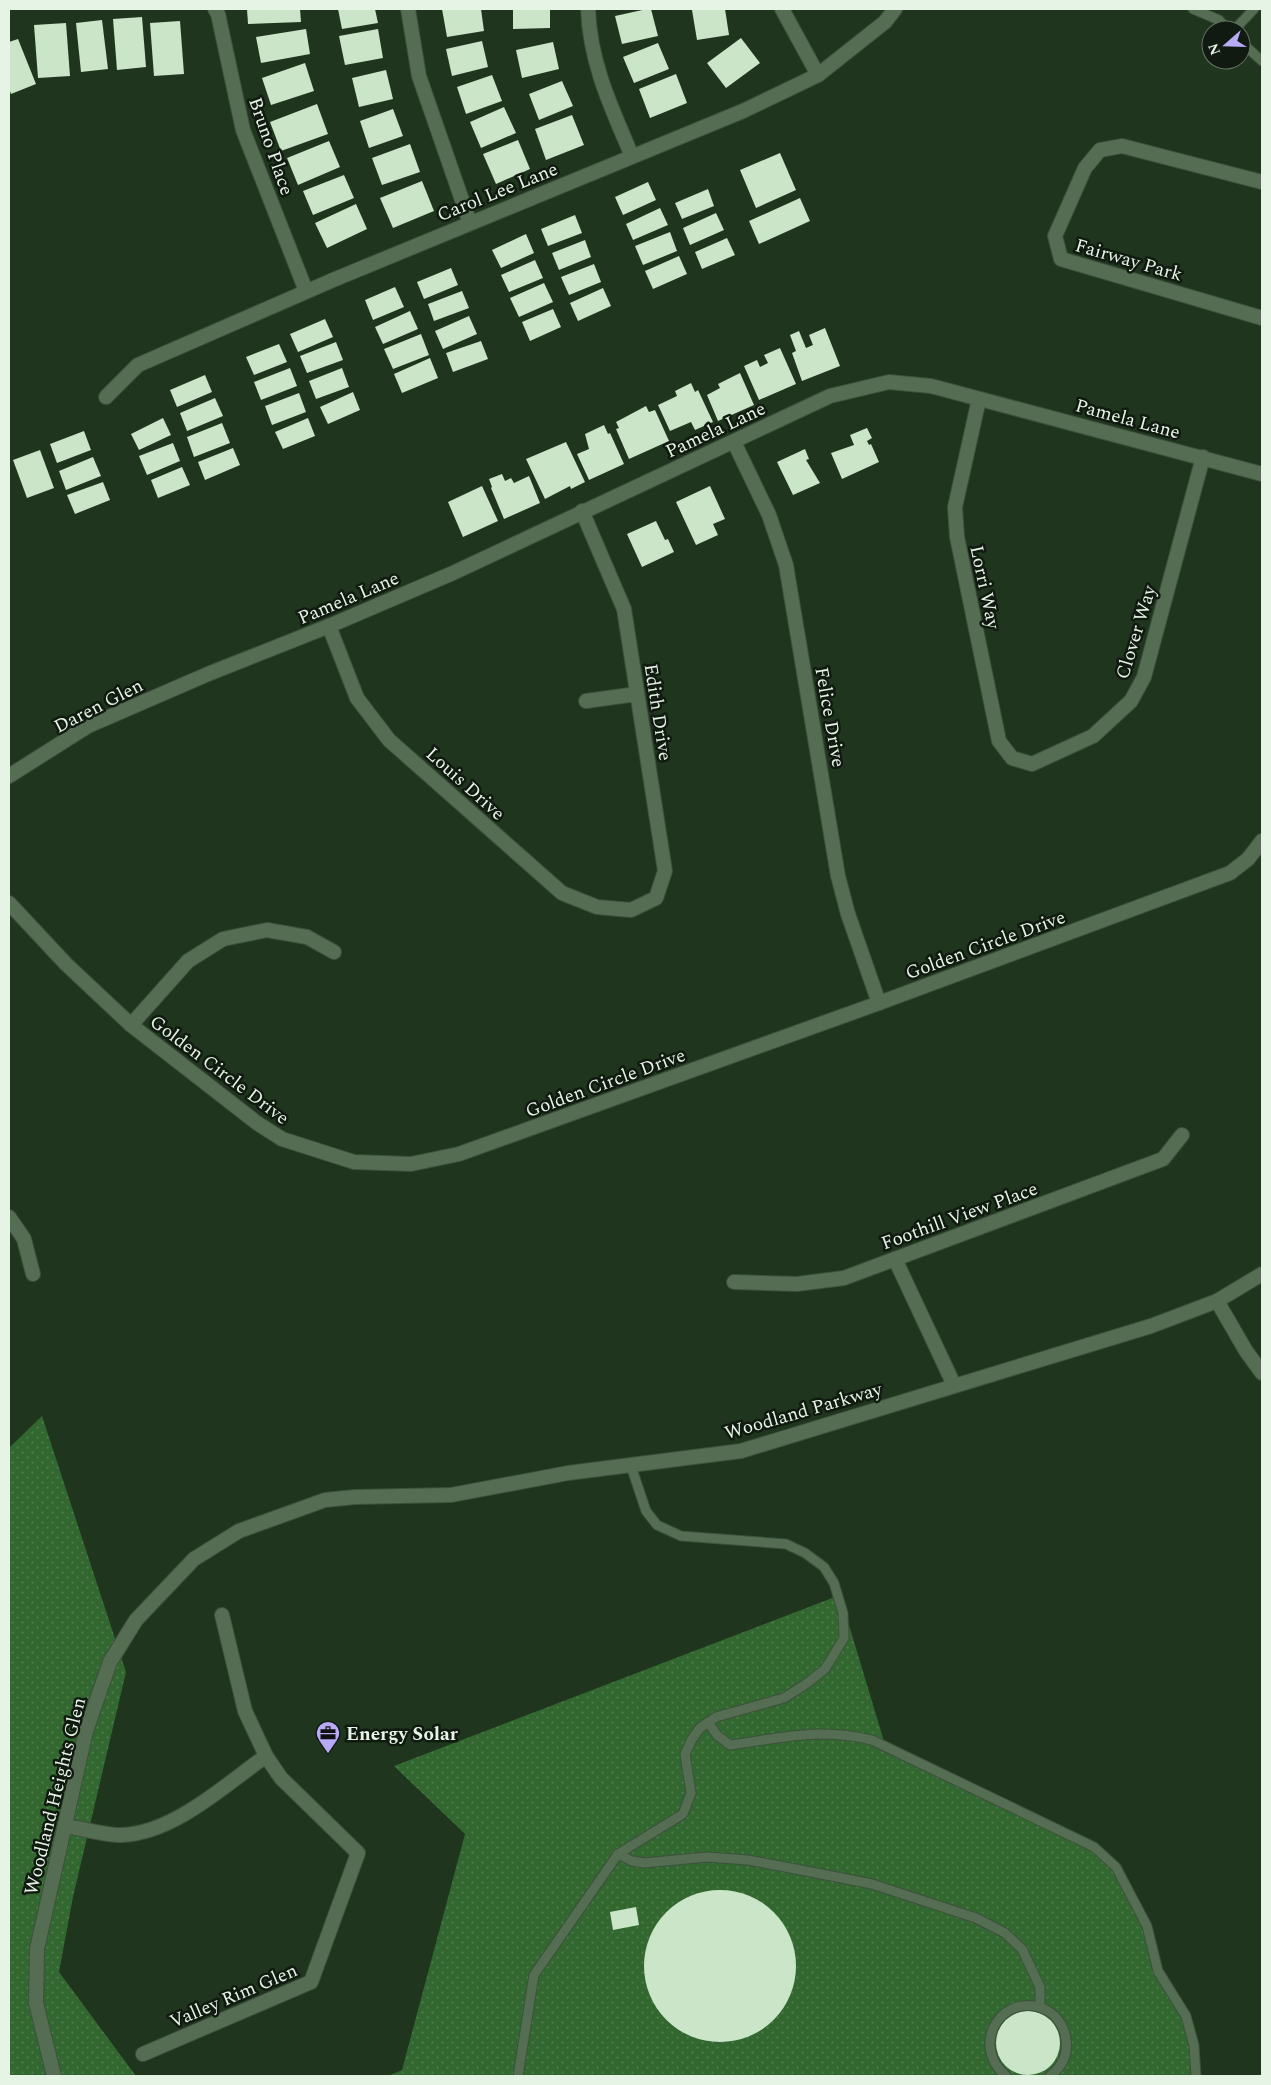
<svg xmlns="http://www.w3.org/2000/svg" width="1271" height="2085" font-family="Spectral,serif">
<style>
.grass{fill:url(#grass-dots)}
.building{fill:#cae5c7}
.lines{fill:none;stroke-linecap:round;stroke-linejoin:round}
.service-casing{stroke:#3d513c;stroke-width:11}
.minor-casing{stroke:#3d513c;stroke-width:16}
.tertiary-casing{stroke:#3d513c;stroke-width:16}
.service{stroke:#556d53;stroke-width:9}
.minor{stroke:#556d53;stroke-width:14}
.tertiary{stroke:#556d53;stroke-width:14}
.labels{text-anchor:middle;stroke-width:5;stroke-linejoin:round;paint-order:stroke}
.street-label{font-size:19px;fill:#e6f4e5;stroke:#101a10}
.poi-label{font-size:19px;font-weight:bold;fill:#e6f4e5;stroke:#101a10;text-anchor:start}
</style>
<defs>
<pattern id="grass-dots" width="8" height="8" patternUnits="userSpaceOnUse" patternTransform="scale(1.25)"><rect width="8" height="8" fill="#32672f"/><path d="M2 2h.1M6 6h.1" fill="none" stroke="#507d4d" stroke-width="1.8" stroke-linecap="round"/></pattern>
</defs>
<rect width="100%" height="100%" fill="#1f351e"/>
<g class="grass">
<polygon points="42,1416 126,1672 73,1897 59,1972 136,2076 9,2076 9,1448"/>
<polygon points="840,1595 886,1748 1106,1857 1135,1897 1156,1965 1189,2023 1196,2076 388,2076 402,2070 465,1834 394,1766"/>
</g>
<g class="building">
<polygon points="247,9 300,9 301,22 248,24"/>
<polygon points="338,9 375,9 378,23 342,29"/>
<polygon points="442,9 481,9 484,31 447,37"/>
<polygon points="513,9 550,9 550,28 513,29"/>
<polygon points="647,9 651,9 658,36 622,44 615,16"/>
<polygon points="700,9 725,9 729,35 697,40 692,10"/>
<polygon points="142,17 146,67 117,70 113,19"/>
<polygon points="102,20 108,69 81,72 76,23"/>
<polygon points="180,21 184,74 154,76 150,23"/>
<polygon points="66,23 70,76 38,78 34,25"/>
<polygon points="306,29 310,54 261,63 256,37"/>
<polygon points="378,29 383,58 345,65 339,36"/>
<polygon points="741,38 760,63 726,88 707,63"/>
<polygon points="18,39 36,84 11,94 9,88 9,42"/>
<polygon points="482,41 488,67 452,76 446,49"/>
<polygon points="553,42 559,69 522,78 516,50"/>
<polygon points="658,43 669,69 634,83 623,57"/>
<polygon points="305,63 314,91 271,105 262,78"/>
<polygon points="386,70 393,99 359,107 352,78"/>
<polygon points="676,74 687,103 650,118 639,89"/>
<polygon points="492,75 502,101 466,114 457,87"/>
<polygon points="562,81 573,106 539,120 529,94"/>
<polygon points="317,104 328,134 281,151 270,122"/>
<polygon points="504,107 516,133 481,148 470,122"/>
<polygon points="393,109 403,136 369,148 360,121"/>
<polygon points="572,115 584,145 546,160 535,129"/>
<polygon points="518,140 530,169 496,184 483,154"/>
<polygon points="329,141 340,167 298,185 287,158"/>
<polygon points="410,144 420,172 382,185 372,158"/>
<polygon points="780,153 796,190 756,208 740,170"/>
<polygon points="344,175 354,198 313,215 303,191"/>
<polygon points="422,181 434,211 393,228 380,198"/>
<polygon points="648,182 656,200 623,215 615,197"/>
<polygon points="708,189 714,206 682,219 675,203"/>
<polygon points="800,198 810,221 759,244 749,221"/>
<polygon points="356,204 367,229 327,248 315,223"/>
<polygon points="660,208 668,225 633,240 626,224"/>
<polygon points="716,213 724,230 690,245 683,228"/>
<polygon points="575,215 582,233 548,246 541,229"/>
<polygon points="670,232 677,251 643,265 635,246"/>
<polygon points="526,234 534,253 501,268 492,250"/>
<polygon points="727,238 735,255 702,269 695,252"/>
<polygon points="585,240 591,257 559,270 552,253"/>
<polygon points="679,256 687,274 653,289 645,271"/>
<polygon points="535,260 543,278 509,292 501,275"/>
<polygon points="594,264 601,282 569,295 561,277"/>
<polygon points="451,268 458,285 424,299 417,282"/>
<polygon points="544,283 553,302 519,317 510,298"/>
<polygon points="395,287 404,307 373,320 365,300"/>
<polygon points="603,288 611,306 578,321 570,303"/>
<polygon points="462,291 469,308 434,321 428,304"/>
<polygon points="553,309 561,327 530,341 522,322"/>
<polygon points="410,311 418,329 383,344 375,327"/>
<polygon points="469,316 477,334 443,349 435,331"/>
<polygon points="325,319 333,337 298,352 290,334"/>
<polygon points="825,328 840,366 802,381 792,353 796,351 790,335 799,331 806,348 813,345 809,335"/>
<polygon points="421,334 429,355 393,369 384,349"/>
<polygon points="481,341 488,359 453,372 446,353"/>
<polygon points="336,342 343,360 307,373 300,356"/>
<polygon points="279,344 287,362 254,375 246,357"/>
<polygon points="780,348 796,384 759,400 744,366 757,360 760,367 768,363 764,355"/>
<polygon points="430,358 438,378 402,393 394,374"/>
<polygon points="290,368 297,386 261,400 254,382"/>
<polygon points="342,368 349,387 316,399 309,381"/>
<polygon points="740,373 754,405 718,421 707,395 720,388 718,384"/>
<polygon points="205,375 212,392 177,407 170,390"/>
<polygon points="691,383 695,392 698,390 713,422 695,430 691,422 670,431 658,405 677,396 675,391"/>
<polygon points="353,392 360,410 328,424 320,407"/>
<polygon points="299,393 306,412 272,425 265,406"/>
<polygon points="215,398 223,416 187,431 180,413"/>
<polygon points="646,406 649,412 655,410 669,441 629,459 616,429 619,428 616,422"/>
<polygon points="163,418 171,435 139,450 131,434"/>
<polygon points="308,418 315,436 283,449 275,432"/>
<polygon points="222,423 230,443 194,457 187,437"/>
<polygon points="604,425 608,434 610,433 624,464 589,480 577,454 589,449 585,434"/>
<polygon points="867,428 872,438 867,441 869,445 871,444 879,462 842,479 831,453 854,445 850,435"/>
<polygon points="84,431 91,450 57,463 50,444"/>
<polygon points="566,442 585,482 571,489 570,486 545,499 526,459"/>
<polygon points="173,443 180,461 147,475 139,456"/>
<polygon points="233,448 240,465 205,480 198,462"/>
<polygon points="805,449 809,459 806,460 820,483 793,495 777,462"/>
<polygon points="40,450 54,488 27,498 13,460"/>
<polygon points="93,457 101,476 66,490 59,471"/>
<polygon points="182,467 190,485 158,498 151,480"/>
<polygon points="502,474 505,481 511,478 514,483 529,476 540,503 504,519 491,488 492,487 489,479"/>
<polygon points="103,482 110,500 75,514 67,495"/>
<polygon points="482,486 498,521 463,537 448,502"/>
<polygon points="710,486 725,519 713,524 718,535 696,545 676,502"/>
<polygon points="656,521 665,540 668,539 674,552 642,567 627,534"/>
<circle cx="720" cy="1966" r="76"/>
<polygon points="636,1907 639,1925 613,1930 610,1912"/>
<circle cx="1028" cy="2043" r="32"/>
</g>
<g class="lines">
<g class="service-casing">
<g id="service">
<polyline points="1193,9 1219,20 1228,30"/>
<polyline points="1234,30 1254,9"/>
<polyline points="1241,42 1262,61"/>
<path d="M708,1722L717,1735L730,1745C782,1738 818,1727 872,1740L1094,1847L1116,1867L1147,1926L1158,1971L1186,2016L1194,2045L1196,2076"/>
<polyline points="618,1854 632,1861 644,1863 707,1857 748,1860 806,1871 872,1884 976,1918 1005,1933 1022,1949 1040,1987 1040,2007"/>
<polyline points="518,2076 534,1975 618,1854 683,1814 691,1793 685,1754 692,1739 700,1728 716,1717 784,1698 806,1684 825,1669 844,1638 843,1613 834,1583 824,1567 805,1553 786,1544 681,1536 657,1525 646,1511 631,1466"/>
<path d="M1006,2076C968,2044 1004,1988 1048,2011C1058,2017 1065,2028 1066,2040C1068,2055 1062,2067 1050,2076"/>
</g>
</g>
<g class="minor-casing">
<g id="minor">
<polyline points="215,9 218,14 243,130 306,291"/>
<polyline points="408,9 419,76 470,223"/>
<path d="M588,9C590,63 611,107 632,156"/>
<polyline points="782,9 818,75"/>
<polyline points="1262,182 1122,146 1100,150 1085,168 1055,236 1061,259 1262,318"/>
<polyline points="106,397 138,365 333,280 743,111 818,75 885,22 895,9"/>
<polyline points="979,399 955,507 957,537 999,741 1012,758 1032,764 1093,736 1131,701 1144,677 1203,457"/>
<polyline points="734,442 769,515 786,565 838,876 848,914 879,1003"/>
<polyline points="329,626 357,698 389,740 562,893 597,907 631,910 656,898 665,871 624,609 582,511"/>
<polyline points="586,701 637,694"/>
<polyline points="9,776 88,726 208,674 329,626 453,573 830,396 889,382 931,386 1262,474"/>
<polyline points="9,903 66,964 131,1025 257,1123 282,1139 354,1162 411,1164 459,1154 879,1003 1230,873 1248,859 1262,841"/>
<polyline points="131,1025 188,961 223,939 267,930 307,937 334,952"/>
<polyline points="9,1217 24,1239 33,1274"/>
<polyline points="895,1259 954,1385"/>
<polyline points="734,1282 797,1284 844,1278 1163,1159 1182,1135"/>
<polyline points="1217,1301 1246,1351 1262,1373"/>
<path d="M65,1826C81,1828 107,1836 122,1835C174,1833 225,1785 266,1756"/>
<polyline points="143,2054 311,1982 358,1853 281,1778 266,1756 245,1711 222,1615"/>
</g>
</g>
<g class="tertiary-casing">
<polyline id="tertiary" points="54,2076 36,2003 37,1949 86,1731 110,1662 136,1620 194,1559 239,1531 325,1500 355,1497 451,1495 568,1473 741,1451 1151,1326 1217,1301 1262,1274"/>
</g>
<use href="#service" class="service"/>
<use href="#minor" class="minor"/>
<use href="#tertiary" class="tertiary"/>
</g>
<defs>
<g id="office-pin" transform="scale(1.25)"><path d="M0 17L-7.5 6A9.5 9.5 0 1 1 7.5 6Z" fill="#b9aaf7" stroke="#101a10"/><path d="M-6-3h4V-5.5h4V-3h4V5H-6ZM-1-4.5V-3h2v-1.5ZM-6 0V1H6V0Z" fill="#111"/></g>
</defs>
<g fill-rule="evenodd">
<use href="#office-pin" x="328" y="1733"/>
</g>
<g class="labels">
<g class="street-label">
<text transform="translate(272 146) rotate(71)" y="7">Bruno Place</text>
<text transform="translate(497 191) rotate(-22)" y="7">Carol Lee Lane</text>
<text transform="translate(1129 259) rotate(16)" y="7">Fairway Park</text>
<text transform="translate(1128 418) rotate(15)" y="7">Pamela Lane</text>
<text transform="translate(715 429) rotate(-25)" y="7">Pamela Lane</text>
<text transform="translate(986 587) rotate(78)" y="7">Lorri Way</text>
<text transform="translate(348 597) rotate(-23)" y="7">Pamela Lane</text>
<text transform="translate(1135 632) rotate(-73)" y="7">Clover Way</text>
<text transform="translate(98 705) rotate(-27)" y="7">Daren Glen</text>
<text transform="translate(659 712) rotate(81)" y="7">Edith Drive</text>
<text transform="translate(831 717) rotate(80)" y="7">Felice Drive</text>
<text transform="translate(466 783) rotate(42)" y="7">Louis Drive</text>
<text transform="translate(985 944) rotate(-20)" y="7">Golden Circle Drive</text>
<text transform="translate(220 1069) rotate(37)" y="7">Golden Circle Drive</text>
<text transform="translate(605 1082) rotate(-20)" y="7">Golden Circle Drive</text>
<text transform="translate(959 1215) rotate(-20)" y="7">Foothill View Place</text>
<text transform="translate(803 1410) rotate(-16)" y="7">Woodland Parkway</text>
<text transform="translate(54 1796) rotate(-76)" y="7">Woodland Heights Glen</text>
<text transform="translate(233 1995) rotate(-23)" y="7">Valley Rim Glen</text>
</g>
<g class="poi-label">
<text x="346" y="1740">Energy Solar</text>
</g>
</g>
<rect width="1271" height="2085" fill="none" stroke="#e6f4e5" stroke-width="20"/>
<g transform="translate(1226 45) rotate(250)"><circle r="24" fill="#101a10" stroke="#667165"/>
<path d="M0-4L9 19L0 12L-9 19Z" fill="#b9aaf7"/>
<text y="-8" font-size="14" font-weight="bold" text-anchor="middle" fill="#e6f4e5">N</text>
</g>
</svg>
